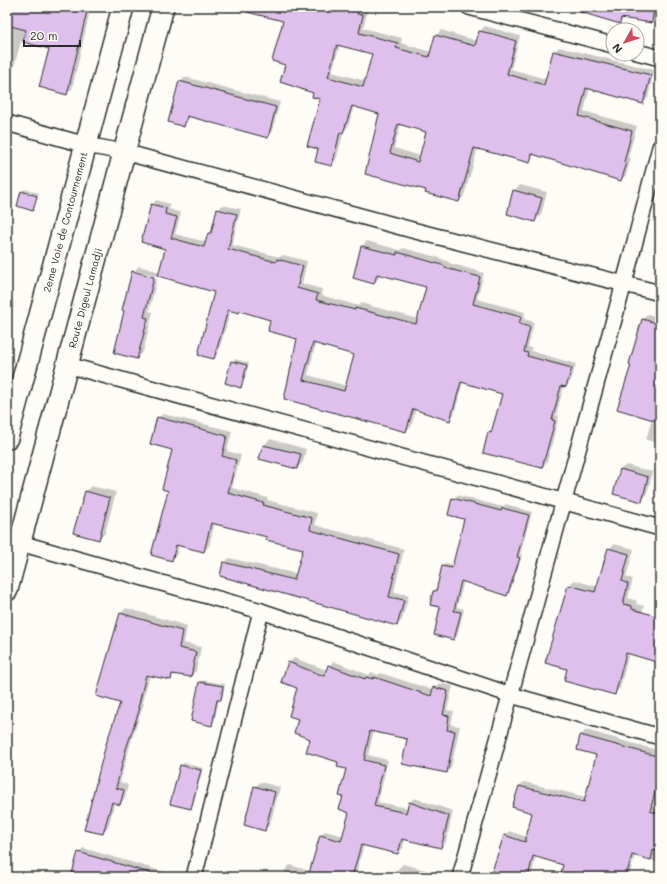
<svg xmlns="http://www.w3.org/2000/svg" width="667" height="884" font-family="Mali,sans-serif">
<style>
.shadow{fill:#0003;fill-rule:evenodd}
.building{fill:#dfc0ed;stroke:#2b2b2b;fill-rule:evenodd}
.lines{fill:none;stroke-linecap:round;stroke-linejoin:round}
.street-casing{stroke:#2b2b2b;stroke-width:18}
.secondary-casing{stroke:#2b2b2b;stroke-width:24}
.street{stroke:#fdfcf7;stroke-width:15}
.secondary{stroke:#fdfcf7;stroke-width:21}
.labels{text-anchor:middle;stroke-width:4;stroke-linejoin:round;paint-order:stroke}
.street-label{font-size:10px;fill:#2b2b2b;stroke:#fdfcf7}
</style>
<rect width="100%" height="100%" fill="#fdfcf7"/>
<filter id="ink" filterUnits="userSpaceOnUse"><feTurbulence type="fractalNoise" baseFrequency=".025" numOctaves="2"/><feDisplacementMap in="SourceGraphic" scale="8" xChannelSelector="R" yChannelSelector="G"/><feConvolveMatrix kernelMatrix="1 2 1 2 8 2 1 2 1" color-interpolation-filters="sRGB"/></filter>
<g filter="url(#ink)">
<g class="shadow">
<polygon points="7,7 91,7 72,89 67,93 50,48 21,41 13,71 7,76"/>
<path d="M235,7H362V9L368,10L363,28L402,38L401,43L431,52L436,35L441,30L477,41L480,31L485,26L520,36L511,69L546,79L554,52L559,47L654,70L648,98L643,103L590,88L584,111L637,126L628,157L631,158L626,175L621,180L535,154L529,162L478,148L464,196L459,201L427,190L366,173L380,113L354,106L348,127L344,131L336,160L331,165L319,148L321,98L286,64L284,21ZM340,45L373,54L366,81L332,72ZM401,124L427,132L421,156L394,148Z"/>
<polygon points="565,7 660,7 660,10 657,9 656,17 652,22 624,18 620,22"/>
<polygon points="185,77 280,102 272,132 267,137 190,115 188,121 183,126 180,82"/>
<polygon points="520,185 547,192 541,215 535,221 514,191"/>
<polygon points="24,189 39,193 35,207 32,209 22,192"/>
<path d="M156,200L170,204L169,209L181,213L175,234L207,242L209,233L213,229L218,210L222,205L241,209L232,245L280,257L283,255L307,261L302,284L322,289L321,295L359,306L361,303L418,319L427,286L380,273L379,278L374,283L354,277L362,246L367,241L400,250L403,248L437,257L449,262V263L484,273L477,299L525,312L524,319L534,322L528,347L532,348L531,351L576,364L571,381L566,386L564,385L556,415L559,416L547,462L542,467L489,433L493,428L503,393L463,382L454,415L450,419L416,409L411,427L406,431L285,398L299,338L272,319L240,311L239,312L231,310L218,353L214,358L216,291L136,271V273L157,279L149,311L153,312L143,352L137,358L133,272L139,266L160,272L166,248L152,205ZM316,343L356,354L347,386L308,375Z"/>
<polygon points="648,314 660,318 660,443 646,440 652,418 632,364 630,363 643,319"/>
<polygon points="235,359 249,363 243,384 241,386 232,362"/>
<polygon points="163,414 232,431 227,451 241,455 232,488 268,498 267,500 317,513 315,525 404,549 394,592 409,595 402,620 397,625 224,563 229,558 297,574 304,548 268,536 215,522 209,546 204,551 179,545 177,554 172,560 169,490 173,449 157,419"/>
<polygon points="270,439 306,449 303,462 297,468 260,458 264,445"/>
<polygon points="626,465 653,472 646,496 641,501 614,493 621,469"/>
<polygon points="91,486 116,492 105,533 99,539 86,491"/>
<polygon points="457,495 503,507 506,504 532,512 520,554 522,555 510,591 507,595 464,581 457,607 464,609 457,636 454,639 434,591 437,588 443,566 446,563 454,565 465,518 453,499"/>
<polygon points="614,544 634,549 626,577 633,579 628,598 637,601 636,604 644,606 640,622 660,627 660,661 629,653 620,688 614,694 568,669 569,586 574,580 598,587 609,549"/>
<polygon points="126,608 187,626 184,643 201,647 196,671 191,676 176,673 170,679 150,675 142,702 144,703 131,742 120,782 128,785 125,798 120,804 115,802 108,827 103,832 122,702 121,613"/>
<polygon points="294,658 327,670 333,661 369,675 371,672 378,675 380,673 433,690 439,683 453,686 447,710 454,711 451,725 460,726 451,768 447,772 408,738 374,731 368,755 388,760 378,802 408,808 409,803 414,798 453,811 446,842 441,847 405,839 403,848 398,853 364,845 355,877 284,877 285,870 290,865 310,871 321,835 325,831 344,836 350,812 344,796 347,769 312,738 299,718 298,687 289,663"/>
<polygon points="202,680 225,684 223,696 219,699 214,722 211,725 200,682"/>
<path d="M586,730L660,751V863L635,855L629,877H561L564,864L536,856L531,877H501L505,835L509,831L527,837L534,812L519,786L524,782L586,797L598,754L578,749L581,735ZM521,786L589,802L588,804L521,788Z"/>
<polygon points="184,763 203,768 193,805 191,808 171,803 181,765"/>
<polygon points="260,782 280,787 270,824 265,830 255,787"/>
<polygon points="83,848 175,875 175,877 72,877 79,853"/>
<polygon points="403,864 436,873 435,877 396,877 398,869"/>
</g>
<g class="building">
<polygon points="7,7 88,7 67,95 39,87 49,49 23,42 26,30 7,25"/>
<path d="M248,7H359L357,14L363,15L359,33L398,43L396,48L429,57L435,35L475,46L479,31L493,34L516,41L507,74L544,85L553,51L651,75L643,104L586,88L579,116L632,131L624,162L627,163L621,181L532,154L530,163L474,148L459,202L425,193L426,190L365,174L379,114L352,106L343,133L340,132L332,166L315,162L318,149L307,146L320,99L312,97L313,93L280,82L285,65L272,61L283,21L247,12ZM337,45L372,54L363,87L328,77ZM398,124L426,132L418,162L390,153Z"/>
<polygon points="578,7 654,7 652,23 621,18 620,24 577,11"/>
<polygon points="179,81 276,107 268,138 187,116 184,127 168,122"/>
<polygon points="513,190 542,198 535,222 507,214"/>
<polygon points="21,191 37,196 33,211 17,206"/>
<path d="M151,204L166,208L165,214L177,217L171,238L204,247L208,233H211L217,209L237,214L228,249L276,262L277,259L303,266L297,288L318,294L316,300L355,310V308L416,324L426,287L377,274L374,284L353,278L361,246L397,255V252L432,262L445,266V268L480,277L473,304L521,317L519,324L530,327L524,352L528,353L527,356L572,368L566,387L561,386L552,420L555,421L542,468L483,453L488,432L491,433L502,394L461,382L450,421L413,409L406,432L284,399L297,339L268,331L270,320L240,311L239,313L228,310L214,359L198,355L214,292L158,276L165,249L141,242ZM313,343L354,355L344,391L303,380Z"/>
<polygon points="132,271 154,277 144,317 148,318 137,359 114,353 124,311 122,310"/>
<polygon points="642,319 660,324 660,422 617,409 631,365 629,364"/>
<polygon points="231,361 247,365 241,388 225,383"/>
<polygon points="157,417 227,436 222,456 236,460 228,493 264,503 263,505 312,518 310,530 399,554 389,597 404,600 397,626 220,576 223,562 294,580 303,549 266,540 267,537 211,523 204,552 176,545 172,561 151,555 168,491 162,489 172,450 150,444"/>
<polygon points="263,445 301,454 297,469 259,459"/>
<polygon points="620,469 648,477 642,502 613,494"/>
<polygon points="85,491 110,498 99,540 73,533"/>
<polygon points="452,498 501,511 502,508 529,515 517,557 520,558 507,596 461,581 454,611 461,612 454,640 434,635 440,607 430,605 433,591 436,591 442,566 452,568 464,519 448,515"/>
<polygon points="608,548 629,554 622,581 628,584 623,604 632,606 632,609 660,617 660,663 626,653 615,695 564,681 567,669 545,663 568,585 595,592"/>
<polygon points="120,613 182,631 179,648 196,652 191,677 172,674 171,680 146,675 138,708 140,708 126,749 116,788 124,790 120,805 112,802 103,834 84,830 106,744 120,703 96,696"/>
<polygon points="288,662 324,676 328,665 365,679 366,677 373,679 374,677 431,696 433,687 448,691 443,715 449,716 447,730 455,731 447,773 402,764 407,739 370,731 364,760 384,765 374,806 406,813 409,802 449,816 441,848 402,839 398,854 361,845 352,877 308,877 320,835 341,841 349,813 339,809 343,797 339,796 346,769 337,767 338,762 306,752 310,739 294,733 298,719 289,716 297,688 281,682"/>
<polygon points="199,682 223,686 221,700 217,700 212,726 191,721"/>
<polygon points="580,735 660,757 660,773 650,811 660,814 660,852 653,850 651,860 632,855 626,877 560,877 563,865 533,856 528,877 490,877 504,835 525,842 532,813 512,807 519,786 584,802 596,755 577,750"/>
<polygon points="180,765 201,770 191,809 170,804"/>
<polygon points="254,786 275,792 265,831 244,825"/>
<polygon points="78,852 150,873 149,877 71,877"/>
</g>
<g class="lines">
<g class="street-casing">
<g id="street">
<polyline points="469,7 613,45"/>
<polyline points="637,52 660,58"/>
<polyline points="7,123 86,145 124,152 412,230 660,293"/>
<polyline points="67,365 660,528"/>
<polyline points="20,543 261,611 511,695 660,737"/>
<polyline points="194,877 261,611"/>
<polyline points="460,877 624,283 660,147"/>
</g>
</g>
<g class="secondary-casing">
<g id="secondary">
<polyline points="7,438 123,7"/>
<polyline points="7,590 163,7"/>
</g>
</g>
<use href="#street" class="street"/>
<use href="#secondary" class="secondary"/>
</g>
</g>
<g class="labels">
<g class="street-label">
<text transform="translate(65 222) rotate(-75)" y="4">2eme Voie de Contournement</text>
<text transform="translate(85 298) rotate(-75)" y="4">Route Digeul Lamadji</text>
</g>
</g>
<rect width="667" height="884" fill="none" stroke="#fdfcf7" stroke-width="24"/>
<rect x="12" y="12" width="643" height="860" fill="none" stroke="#2b2b2b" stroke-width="1.5" filter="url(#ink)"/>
<g transform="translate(625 42) rotate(231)"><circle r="19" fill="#fdfcf7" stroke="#a9a8a5"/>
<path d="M0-3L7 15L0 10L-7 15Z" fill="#d1495b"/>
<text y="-6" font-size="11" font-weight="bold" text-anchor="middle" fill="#2b2b2b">N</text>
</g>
<path d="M24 40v6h56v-6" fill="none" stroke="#2b2b2b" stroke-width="2"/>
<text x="30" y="40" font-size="12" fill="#2b2b2b" stroke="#fdfcf7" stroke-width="3" paint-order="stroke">20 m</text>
</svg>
